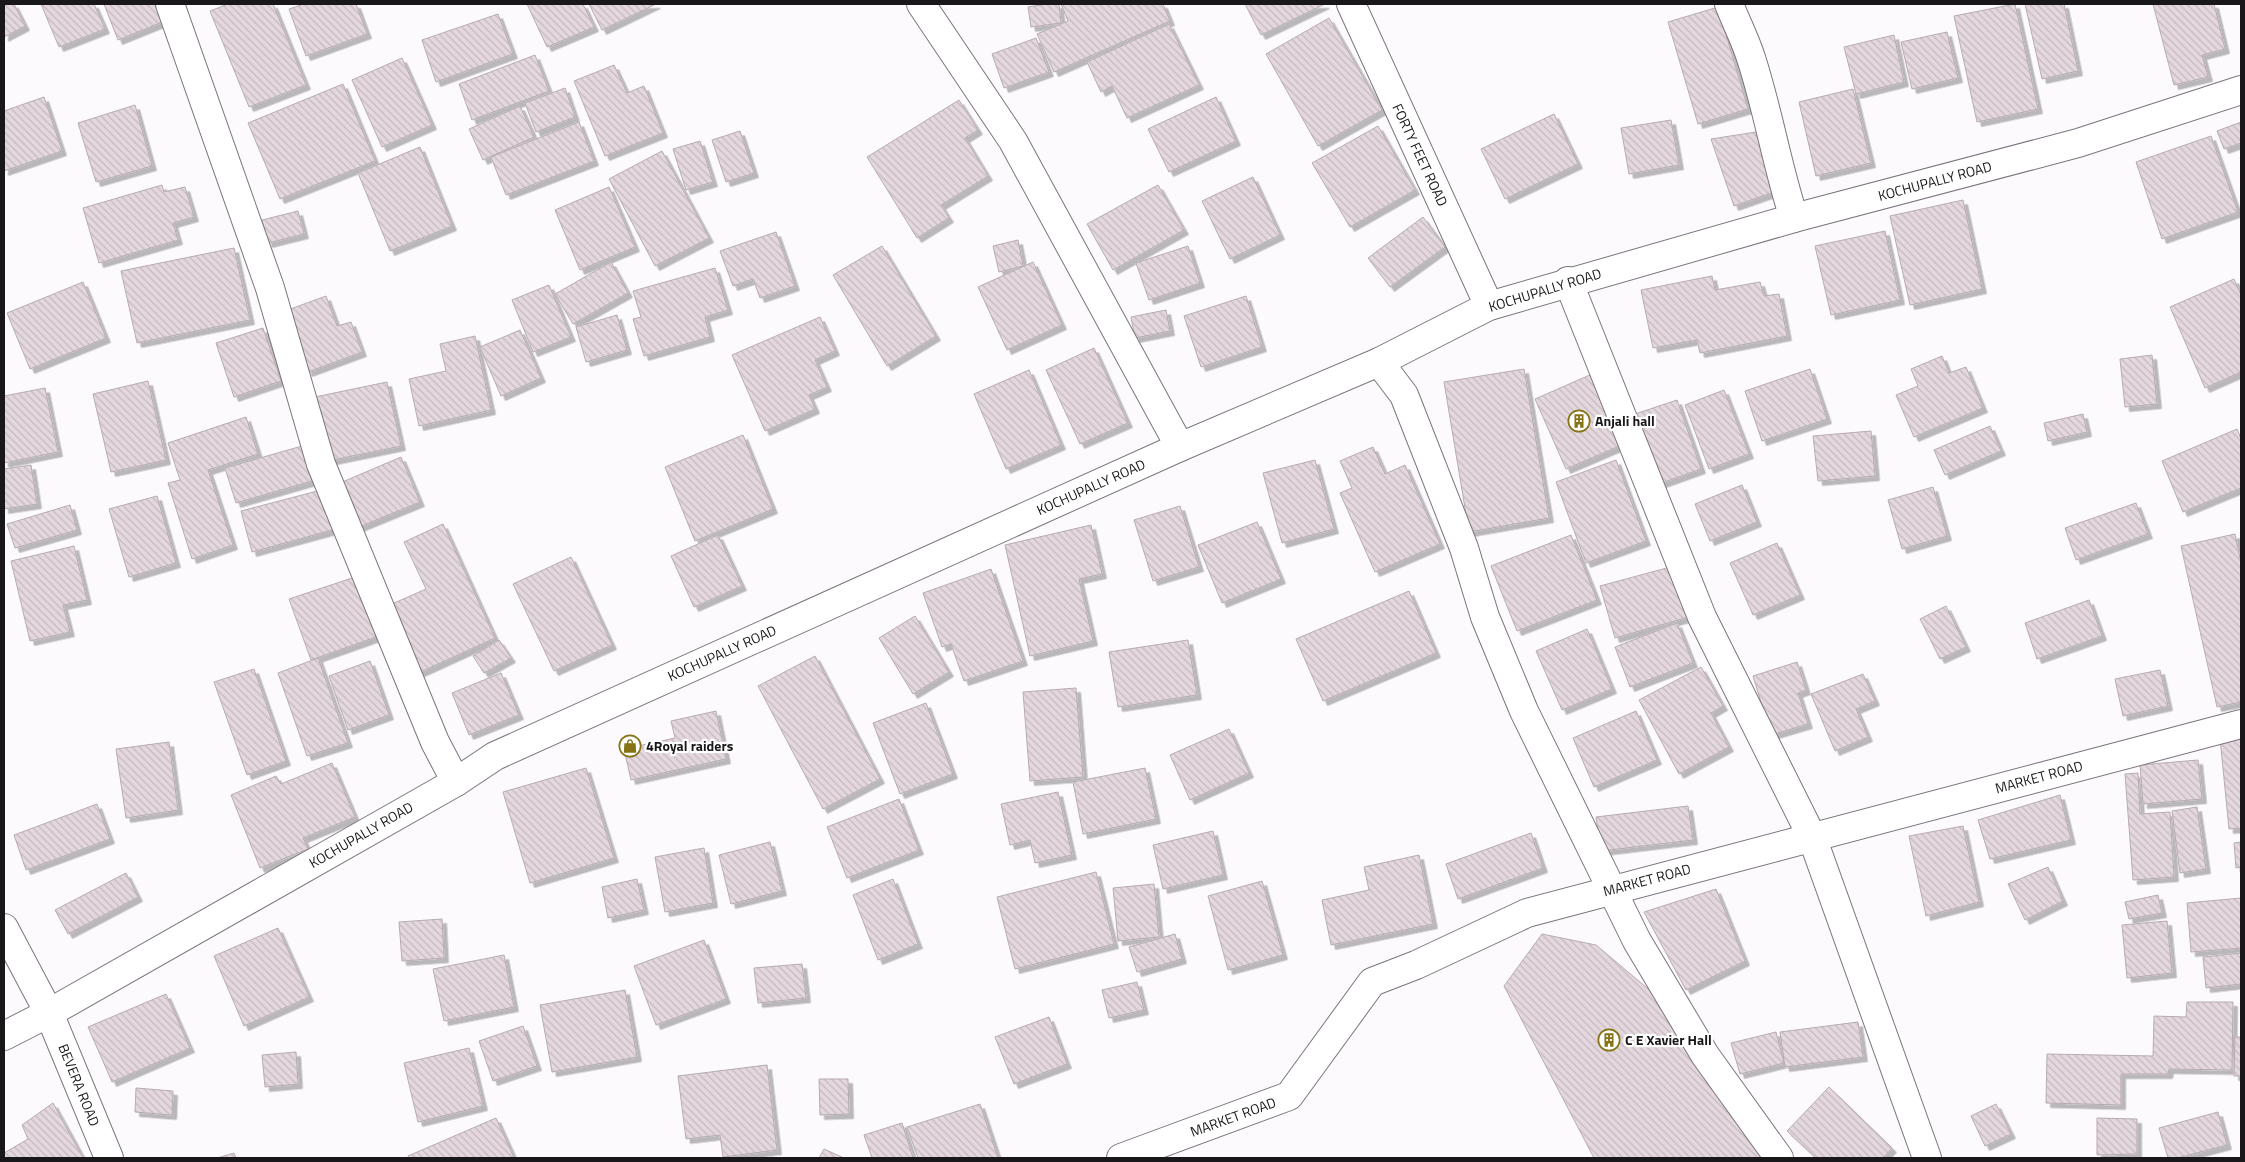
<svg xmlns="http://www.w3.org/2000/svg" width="2245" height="1162" font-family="'Titillium Web',sans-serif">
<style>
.building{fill:url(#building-back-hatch);stroke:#b6abb0;filter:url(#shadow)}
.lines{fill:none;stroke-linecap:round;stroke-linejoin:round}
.minor-casing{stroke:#7b747d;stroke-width:30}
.major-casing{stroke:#7b747d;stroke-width:30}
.minor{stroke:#fff;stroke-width:28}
.major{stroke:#fff;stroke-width:28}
.labels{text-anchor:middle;stroke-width:4.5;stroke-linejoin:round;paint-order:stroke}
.street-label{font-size:14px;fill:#19171a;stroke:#fff}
.poi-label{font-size:14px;font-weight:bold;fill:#19171a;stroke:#fff;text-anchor:start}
</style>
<defs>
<pattern id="building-back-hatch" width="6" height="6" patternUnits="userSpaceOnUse" patternTransform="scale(1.25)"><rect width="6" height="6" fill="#e4d8de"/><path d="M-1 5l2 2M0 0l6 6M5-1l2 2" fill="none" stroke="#c3b9be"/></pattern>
<filter id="shadow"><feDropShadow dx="4.5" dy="4.5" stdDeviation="0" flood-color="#0004"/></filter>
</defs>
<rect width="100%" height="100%" fill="#fdfafe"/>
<g class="building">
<polygon points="4,4 14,4 25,26 4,37"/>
<polygon points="41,4 94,4 105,29 59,47"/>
<polygon points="104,4 158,4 165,21 118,40"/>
<polygon points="228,4 273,4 306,85 249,107 210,11"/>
<polygon points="304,4 356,4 367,34 306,56 289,9"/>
<polygon points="527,4 583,4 594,27 547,47"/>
<polygon points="589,4 656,4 602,30"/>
<polygon points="1047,4 1059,4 1061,23 1031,27 1028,7"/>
<polygon points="1061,4 1163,4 1170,21 1054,72 1037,34 1068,21"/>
<polygon points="1245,4 1325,4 1261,35"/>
<polygon points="2015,4 2038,109 1977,122 1954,16"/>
<polygon points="2025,4 2064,4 2078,71 2042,79"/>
<polygon points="2153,4 2214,4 2225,49 2202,55 2208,77 2174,85"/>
<polygon points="1718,7 1748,109 1698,124 1668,22"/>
<polygon points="498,14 513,54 436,82 422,40"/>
<polygon points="1329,18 1382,110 1318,146 1266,54"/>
<polygon points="1169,24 1199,85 1127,118 1112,86 1101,92 1087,62"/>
<polygon points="1947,32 1958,78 1912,89 1901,42"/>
<polygon points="1894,35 1904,82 1856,94 1844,47"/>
<polygon points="1036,38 1049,72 1004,88 992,54"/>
<polygon points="535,55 549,91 472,120 459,84"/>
<polygon points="402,58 432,125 382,147 352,80"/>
<polygon points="614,65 627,93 644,86 663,133 605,156 574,81"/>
<polygon points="343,84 375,161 280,199 248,123"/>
<polygon points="565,88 575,117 536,132 525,103"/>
<polygon points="1853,89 1871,163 1816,176 1799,102"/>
<polygon points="44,97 62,151 4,171 4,111"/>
<polygon points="1216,97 1236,141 1169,172 1148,129"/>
<polygon points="959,100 978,130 965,138 988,176 941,205 949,218 917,238 867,157"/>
<polygon points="135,105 152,166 96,182 78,123"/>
<polygon points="520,106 534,137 483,160 469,129"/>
<polygon points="1554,114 1578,164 1505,199 1481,149"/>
<polygon points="1671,120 1679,165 1629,174 1621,128"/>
<polygon points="579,122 594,161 506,195 491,157"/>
<polygon points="2241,122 2241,143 2224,149 2217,131"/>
<polygon points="1378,126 1415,190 1350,227 1312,163"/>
<polygon points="740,131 754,173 726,182 712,140"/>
<polygon points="1756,132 1777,191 1734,206 1711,139"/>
<polygon points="2211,136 2238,212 2162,239 2136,162"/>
<polygon points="700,141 713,182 686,190 673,149"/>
<polygon points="420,147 452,226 390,251 358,173"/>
<polygon points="662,151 709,238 655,266 609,179"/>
<polygon points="1253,177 1280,235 1230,259 1202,201"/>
<polygon points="162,185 164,192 185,187 194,217 173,223 178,240 99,263 83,208"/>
<polygon points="1158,185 1184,230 1113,270 1087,224"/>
<polygon points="609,187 635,247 580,270 555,210"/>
<polygon points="1963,200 1982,289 1910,305 1890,216"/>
<polygon points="298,211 304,234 268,243 262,220"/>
<polygon points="1423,217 1445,247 1390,287 1368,258"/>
<polygon points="1885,231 1900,300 1831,315 1815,246"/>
<polygon points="776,232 795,286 760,298 753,279 733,286 720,251"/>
<polygon points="1018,240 1023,266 999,272 993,246"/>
<polygon points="882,246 936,336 887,366 833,275"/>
<polygon points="1188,246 1200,283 1149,300 1136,263"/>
<polygon points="234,248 250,320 137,343 121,271"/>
<polygon points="611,262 628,293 573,324 555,294"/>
<polygon points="1033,262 1062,325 1007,350 978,287"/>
<polygon points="715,268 728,310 705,317 710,337 644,356 633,319 641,317 633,291"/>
<polygon points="1712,276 1715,290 1760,282 1764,296 1779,294 1787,336 1700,353 1697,340 1653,348 1641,290"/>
<polygon points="2234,279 2241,295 2241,372 2205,388 2170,307"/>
<polygon points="83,282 106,338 30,369 7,313"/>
<polygon points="549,285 571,337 533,352 512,300"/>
<polygon points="326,296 337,326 351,322 362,352 308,372 285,311"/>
<polygon points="1246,296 1262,347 1201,367 1184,316"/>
<polygon points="1166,310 1170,331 1135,338 1131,317"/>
<polygon points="617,315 627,350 586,362 576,327"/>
<polygon points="820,317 835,351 815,360 827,387 809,395 815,409 765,431 732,355"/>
<polygon points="263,328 281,381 234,397 216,343"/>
<polygon points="520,330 541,378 501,396 480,347"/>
<polygon points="475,336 491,410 419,426 409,379 446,371 440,344"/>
<polygon points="1094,348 1128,423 1080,444 1046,370"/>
<polygon points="2152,355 2157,404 2125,407 2120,359"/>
<polygon points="1942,356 1949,373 1966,367 1983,408 1914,437 1896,395 1918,386 1911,369"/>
<polygon points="1524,369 1549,518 1469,532 1444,382"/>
<polygon points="1810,369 1827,419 1762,441 1745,391"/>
<polygon points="1029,370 1061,445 1006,469 974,394"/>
<polygon points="1592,374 1624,444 1566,469 1535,399"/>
<polygon points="148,381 166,460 111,472 93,394"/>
<polygon points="387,382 401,446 323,462 310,398"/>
<polygon points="45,388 58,452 4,463 4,396"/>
<polygon points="1724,390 1749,454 1709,469 1685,405"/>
<polygon points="1677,400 1701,469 1659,484 1635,414"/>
<polygon points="2083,414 2087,432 2048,441 2044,423"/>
<polygon points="246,417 258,454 208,470 233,545 192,559 168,483 180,480 168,443"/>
<polygon points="1990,426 2001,451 1945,475 1934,450"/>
<polygon points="2237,429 2241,439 2241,488 2183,512 2162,461"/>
<polygon points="1871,431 1875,476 1818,481 1813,436"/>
<polygon points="743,435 773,509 695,541 665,467"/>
<polygon points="302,446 312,481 236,503 225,468"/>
<polygon points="1373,447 1385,474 1405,465 1440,544 1375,572 1340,493 1352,488 1340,461"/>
<polygon points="401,457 420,502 359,527 340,483"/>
<polygon points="1315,460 1334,529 1282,543 1263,473"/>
<polygon points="1616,460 1646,541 1586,563 1556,482"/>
<polygon points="31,465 37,504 4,509 4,469"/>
<polygon points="1742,485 1757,522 1710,541 1695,504"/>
<polygon points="1933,487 1947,536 1902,549 1888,500"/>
<polygon points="325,489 336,529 252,552 241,511"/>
<polygon points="157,496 176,563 129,577 109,509"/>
<polygon points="2136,503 2148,534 2076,560 2065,528"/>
<polygon points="70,505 77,530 15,548 7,524"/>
<polygon points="1180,506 1199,567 1153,581 1134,520"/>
<polygon points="1257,522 1281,579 1222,603 1198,545"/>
<polygon points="443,524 495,638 416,674 385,607 426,589 404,542"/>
<polygon points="1091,525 1102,574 1079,579 1093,641 1030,656 1005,545"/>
<polygon points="2235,534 2241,563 2241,702 2217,707 2181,546"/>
<polygon points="718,535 742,586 694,607 671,556"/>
<polygon points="1571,535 1597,600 1517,631 1491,566"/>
<polygon points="1777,543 1800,595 1753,615 1730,563"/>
<polygon points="74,546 87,600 63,605 70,632 30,641 11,561"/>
<polygon points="571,557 612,645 554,671 513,584"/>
<polygon points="1674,566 1689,617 1615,638 1600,586"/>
<polygon points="991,569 1023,661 964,681 951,644 942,647 923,593"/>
<polygon points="355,577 376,637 311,660 289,599"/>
<polygon points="1409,591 1436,653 1323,701 1296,639"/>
<polygon points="2089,600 2102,636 2037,659 2025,623"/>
<polygon points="1946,606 1966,647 1940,659 1920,619"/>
<polygon points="915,616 949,672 913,694 879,638"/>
<polygon points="1677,623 1693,663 1630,687 1615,647"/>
<polygon points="1587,629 1612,689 1562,710 1536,651"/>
<polygon points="499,640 511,658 484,673 473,656"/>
<polygon points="1188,640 1197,695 1118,707 1109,652"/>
<polygon points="815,656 880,779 823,809 758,686"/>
<polygon points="318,658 348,743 307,756 278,673"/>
<polygon points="370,661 389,715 348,730 329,676"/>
<polygon points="1797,662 1806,690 1798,693 1808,724 1771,735 1753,676"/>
<polygon points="1701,667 1723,706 1711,713 1729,747 1679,774 1639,700"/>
<polygon points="254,669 286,761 247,775 214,682"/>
<polygon points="2160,670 2168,706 2123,716 2115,679"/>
<polygon points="501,673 519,715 469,735 452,693"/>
<polygon points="1863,674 1875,701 1856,709 1868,737 1835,751 1811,694"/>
<polygon points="1076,688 1083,777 1030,781 1023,692"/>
<polygon points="926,703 953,774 900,794 873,723"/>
<polygon points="716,711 726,759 631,780 624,749 675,738 671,721"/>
<polygon points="1636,711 1657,760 1594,787 1573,738"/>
<polygon points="1229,729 1249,773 1190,800 1170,755"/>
<polygon points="2241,736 2241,828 2229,829 2220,738"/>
<polygon points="169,742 178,810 126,818 116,749"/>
<polygon points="2198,760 2202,799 2143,804 2140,765"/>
<polygon points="332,763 355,817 303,838 308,849 260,868 231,795 276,776 281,784"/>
<polygon points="586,768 614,858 530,883 503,792"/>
<polygon points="1145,768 1156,819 1083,834 1073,782"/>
<polygon points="2138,773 2140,814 2170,812 2174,877 2133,880 2125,774"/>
<polygon points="1058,792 1072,855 1035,863 1030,840 1010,845 1001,804"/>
<polygon points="2060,795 2071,840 1990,859 1978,820"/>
<polygon points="899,799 919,850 847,878 827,827"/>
<polygon points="97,804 110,839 26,870 14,835"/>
<polygon points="1688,806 1693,840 1601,851 1596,817"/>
<polygon points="2197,807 2206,869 2180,873 2172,811"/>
<polygon points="1963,826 1979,902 1926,916 1909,836"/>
<polygon points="1213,831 1223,875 1163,889 1153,845"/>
<polygon points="1531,833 1543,868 1458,899 1446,864"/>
<polygon points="770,842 782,891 731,904 719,855"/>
<polygon points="2241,842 2241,867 2236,868 2234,843"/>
<polygon points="704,848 713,903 665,912 655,857"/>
<polygon points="1419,855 1433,924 1331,945 1322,900 1369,890 1364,867"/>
<polygon points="2048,867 2063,901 2025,920 2008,884"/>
<polygon points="1096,872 1114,944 1015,969 997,897"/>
<polygon points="126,873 138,897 68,934 55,910"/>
<polygon points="637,879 644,910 608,918 602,887"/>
<polygon points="893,879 918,944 878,960 853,895"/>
<polygon points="1262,881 1283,955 1228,970 1208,896"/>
<polygon points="1154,884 1159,937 1118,941 1113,888"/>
<polygon points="1716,889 1745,961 1686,990 1644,912"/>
<polygon points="2158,895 2162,913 2129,919 2125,902"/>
<polygon points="2241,898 2241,948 2191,952 2187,903"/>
<polygon points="442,919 444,958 402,961 399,922"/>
<polygon points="2167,921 2172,973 2127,978 2122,925"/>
<polygon points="278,928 309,997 244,1026 214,956"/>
<polygon points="1175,934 1182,959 1137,972 1129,947"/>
<polygon points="1542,934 1596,945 1653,993 1763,1158 1594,1158 1504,986"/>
<polygon points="704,940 726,999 656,1025 634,966"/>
<polygon points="2241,953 2241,984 2206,988 2203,957"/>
<polygon points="504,955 514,1007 444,1021 433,969"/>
<polygon points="802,964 806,998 758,1003 754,968"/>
<polygon points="1137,982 1144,1010 1109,1018 1102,990"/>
<polygon points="625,990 637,1057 552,1072 540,1005"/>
<polygon points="166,994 190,1048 112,1082 88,1027"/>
<polygon points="2187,1002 2233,1002 2232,1070 2169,1069 2168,1074 2121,1074 2121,1105 2046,1103 2047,1054 2153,1056 2154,1016 2186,1017"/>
<polygon points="1049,1017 1067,1064 1014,1084 995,1037"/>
<polygon points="1858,1022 1863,1057 1785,1067 1780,1032"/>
<polygon points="523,1026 537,1066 493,1081 479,1041"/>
<polygon points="1776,1032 1784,1063 1740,1074 1731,1043"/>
<polygon points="2235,1037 2241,1037 2241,1076 2234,1076"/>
<polygon points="469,1048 483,1106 418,1122 404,1063"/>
<polygon points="296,1052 298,1084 265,1087 262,1055"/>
<polygon points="767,1065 777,1150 723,1157 720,1135 686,1139 678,1076"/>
<polygon points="819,1079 848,1079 849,1114 820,1115"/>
<polygon points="1829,1087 1892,1148 1883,1158 1816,1158 1787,1131"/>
<polygon points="136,1088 173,1091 172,1115 135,1112"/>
<polygon points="53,1103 83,1158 4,1158 4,1153 28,1139 22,1125"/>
<polygon points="980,1104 998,1158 918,1158 907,1127"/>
<polygon points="1996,1104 2011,1134 1985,1146 1971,1116"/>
<polygon points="2218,1112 2227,1145 2177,1158 2168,1158 2159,1128"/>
<polygon points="496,1118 514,1158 409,1158 408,1156"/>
<polygon points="2097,1118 2137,1119 2137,1154 2097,1155"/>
<polygon points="902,1123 913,1158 872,1158 864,1135"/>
<polygon points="824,1149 844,1158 819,1158"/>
<polygon points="234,1153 236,1158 217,1158"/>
</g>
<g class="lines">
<g class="minor-casing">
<g id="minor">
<polyline points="170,4 270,288 321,464 435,742 456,782"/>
<polyline points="921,4 1013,141 1180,447"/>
<path d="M1729,4C1736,22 1745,39 1751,58C1768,110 1777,166 1794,218"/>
<polyline points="1568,281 1702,617 1812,837 1927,1158"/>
<polyline points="1379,362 1404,395 1464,548 1485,617 1524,711 1637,941 1705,1055 1779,1158"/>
<polyline points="4,928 49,1013 109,1158"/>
<polyline points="1121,1158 1289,1096 1372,982 1416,965 1527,913 2241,724"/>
</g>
</g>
<g class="major-casing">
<g id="major">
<polyline points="1351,4 1489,306"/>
<polyline points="4,1036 49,1013 456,782 495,756 1180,447 1379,362 1489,306 1794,218 2078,143 2241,90"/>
</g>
</g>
<use href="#minor" class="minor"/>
<use href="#major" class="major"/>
</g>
<defs>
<g id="building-ring" transform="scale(1.125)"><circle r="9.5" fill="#fff" stroke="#867315" stroke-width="1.5"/><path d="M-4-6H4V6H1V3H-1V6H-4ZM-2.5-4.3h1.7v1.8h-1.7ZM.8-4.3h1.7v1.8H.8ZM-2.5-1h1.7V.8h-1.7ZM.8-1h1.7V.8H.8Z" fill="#867315"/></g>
<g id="shop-ring" transform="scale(1.125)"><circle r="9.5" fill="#fff" stroke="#867315" stroke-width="1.5"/><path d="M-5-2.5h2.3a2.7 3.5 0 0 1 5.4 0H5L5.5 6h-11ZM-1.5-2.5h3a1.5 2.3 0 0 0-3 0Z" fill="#867315"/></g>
</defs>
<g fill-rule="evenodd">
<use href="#building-ring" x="1579" y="421"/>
<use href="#shop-ring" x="630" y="746"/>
<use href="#building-ring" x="1609" y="1040"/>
</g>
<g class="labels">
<g class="street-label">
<text transform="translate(1420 155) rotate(65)" y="5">FORTY FEET ROAD</text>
<text transform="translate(1935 181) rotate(-15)" y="5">KOCHUPALLY ROAD</text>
<text transform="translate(1545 290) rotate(-17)" y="5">KOCHUPALLY ROAD</text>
<text transform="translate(1091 487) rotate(-24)" y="5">KOCHUPALLY ROAD</text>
<text transform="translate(722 653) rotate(-24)" y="5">KOCHUPALLY ROAD</text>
<text transform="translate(2039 777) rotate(-15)" y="5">MARKET ROAD</text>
<text transform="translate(361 835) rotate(-30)" y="5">KOCHUPALLY ROAD</text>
<text transform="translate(1647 880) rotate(-15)" y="5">MARKET ROAD</text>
<text transform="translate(79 1085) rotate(68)" y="5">BEVERA ROAD</text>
<text transform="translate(1233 1117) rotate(-20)" y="5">MARKET ROAD</text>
</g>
<g class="poi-label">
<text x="1595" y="426">Anjali hall</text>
<text x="646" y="751">4Royal raiders</text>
<text x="1625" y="1045">C E Xavier Hall</text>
</g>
</g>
<rect width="2245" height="1162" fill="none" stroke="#19171a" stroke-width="10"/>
</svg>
